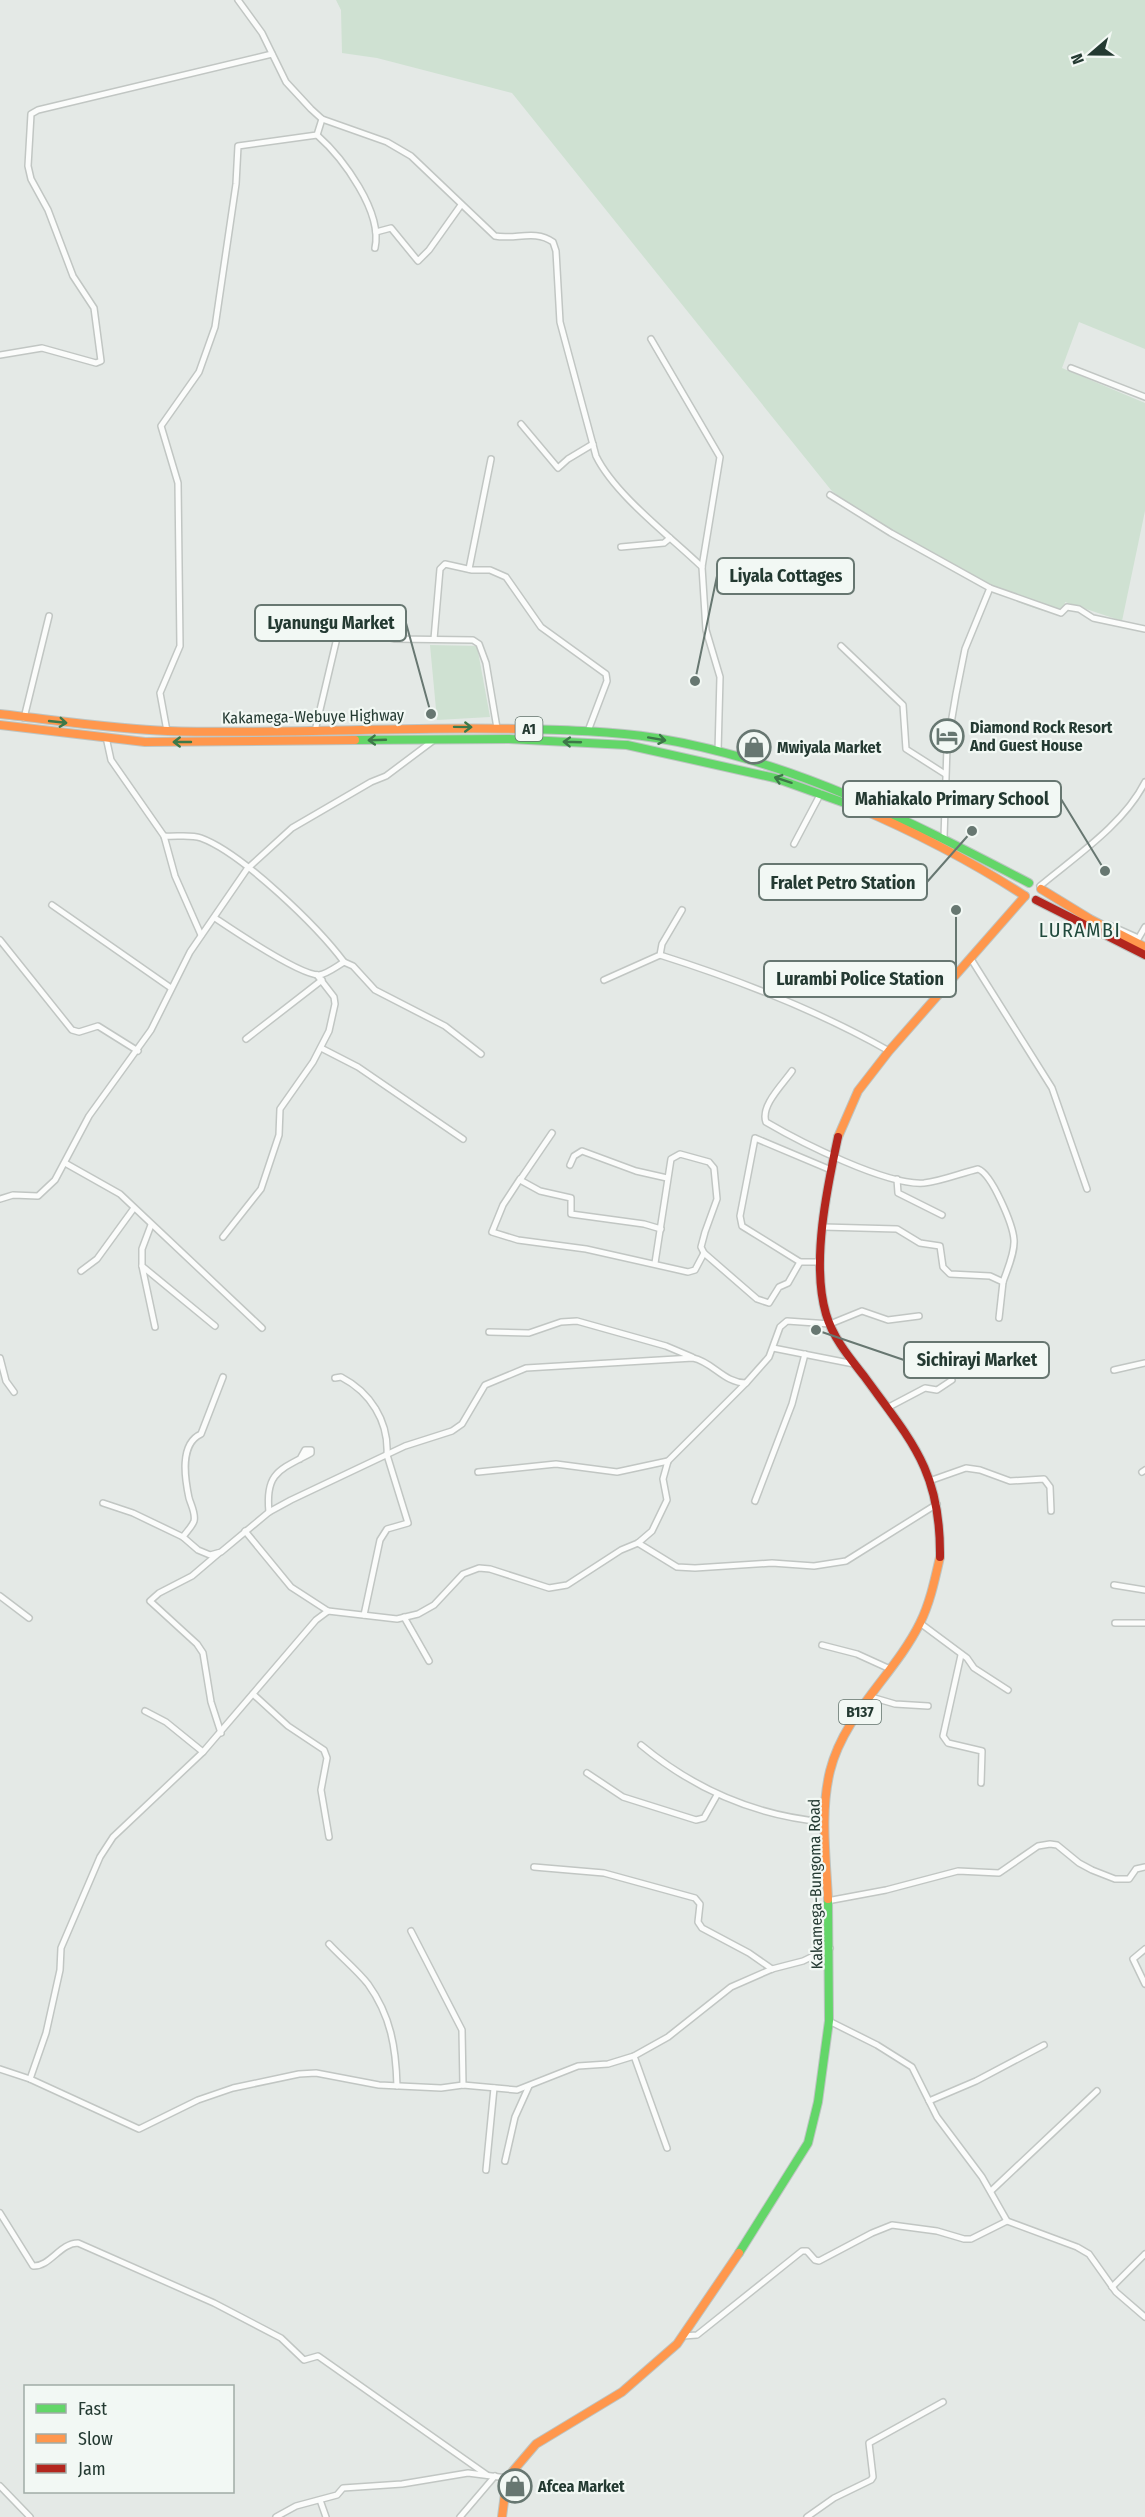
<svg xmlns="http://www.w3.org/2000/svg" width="1145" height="2517" font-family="'Fira Sans Condensed',sans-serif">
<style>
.green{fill:#cfe1d2}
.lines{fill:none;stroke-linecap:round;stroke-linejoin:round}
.street-casing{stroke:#c1c6c3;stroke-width:8}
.fast-casing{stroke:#bdc4c2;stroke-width:10}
.slow-casing{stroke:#bdc4c2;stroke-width:10}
.jam-casing{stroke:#bdc4c2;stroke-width:10}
.street{stroke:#fbfcfb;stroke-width:5}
.fast{stroke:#63d668;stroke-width:8}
.slow{stroke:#ff974d;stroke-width:8}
.jam{stroke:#b3261e;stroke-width:8}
.oneway{stroke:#3d7848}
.labels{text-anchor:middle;stroke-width:4.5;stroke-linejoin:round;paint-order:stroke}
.shield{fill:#f2f8f4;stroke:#62736c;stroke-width:1.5}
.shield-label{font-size:15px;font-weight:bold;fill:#243a32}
.street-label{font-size:16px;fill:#243a32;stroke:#f2f8f4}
.poi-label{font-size:16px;font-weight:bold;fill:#243a32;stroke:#f2f8f4;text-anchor:start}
.quarter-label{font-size:20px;letter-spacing:1.5px;fill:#214a3d;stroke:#f2f8f4}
.leader{fill:none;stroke:#677771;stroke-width:2}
.callout-dot{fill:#677771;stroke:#f2f8f4;stroke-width:2}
.callout{fill:#f2f8f4;stroke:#677771;stroke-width:2}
.callout-label{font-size:18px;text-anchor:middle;font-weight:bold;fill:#243a32}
</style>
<rect width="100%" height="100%" fill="#e4e9e6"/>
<g class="green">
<path d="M336,0H1145V349L1079,322L1062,368L1145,403V511L1122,621L1065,602L1063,615C1014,608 969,576 927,552C894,532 860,515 831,490L512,93L377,58L342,53L341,10Z"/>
<polygon points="430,645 477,646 490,717 437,720"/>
</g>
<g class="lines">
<g class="street-casing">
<g id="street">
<path d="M238,0L262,33L286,82L311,109L322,119L387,142L411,156L495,236C515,240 535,229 553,242L556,251L560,322L596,456C615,495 671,537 702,567"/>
<path d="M317,135C343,158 383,212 375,248"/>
<polyline points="376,232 391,228 418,261 429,250 461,205"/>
<polyline points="651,339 720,457 702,567 706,630 720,677 718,752"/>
<polyline points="0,355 42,348 96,363 101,361 94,308 73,276 48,210 31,179 28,166 31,114 38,110 272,54"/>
<polyline points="1071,368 1145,397"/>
<polyline points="521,424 558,468 568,459 593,444"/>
<polyline points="830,495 891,533 990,588 965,649 956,694 947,747 944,838"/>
<polyline points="621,547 664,543 670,538"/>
<polyline points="469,569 491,459"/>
<polyline points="990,588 1061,613 1067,607 1079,609 1093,618 1145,629"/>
<polyline points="434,639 440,569 445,564 472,570 490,570 506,577 541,627 606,674 607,681 588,731"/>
<polyline points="841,646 903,705 906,749 945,774"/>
<polyline points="24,718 49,616"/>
<polyline points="167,731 160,693 180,646 178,483 161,426 199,372 215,327 236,184 238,146 317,135 322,119"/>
<polyline points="315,731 340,625 395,639 473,640 479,644 486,663 497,728"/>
<polyline points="106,737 111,760 164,836 175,876 201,935"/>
<path d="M164,836C176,837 190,834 201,838C242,853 318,927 344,962"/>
<polyline points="794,844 821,793"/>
<path d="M1040,886C1076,856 1124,824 1145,782"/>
<polyline points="52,905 171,988"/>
<path d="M215,918C233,930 299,975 319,975C327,974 337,966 344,962L353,966L375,990L445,1026L481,1054"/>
<polyline points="1109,925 1136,937"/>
<polyline points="1138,939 1145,927"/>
<polyline points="0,940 72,1030 79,1032 98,1026 138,1051"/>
<path d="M660,955C739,980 817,1010 889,1051"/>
<polyline points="971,959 1052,1088 1087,1189"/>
<polyline points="604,980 660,955 662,944 682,910"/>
<polyline points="246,1039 322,980"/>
<polyline points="321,1048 358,1067 463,1139"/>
<path d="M792,1071C783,1084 760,1106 766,1122C800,1142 887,1186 924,1183C942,1181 961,1173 978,1169C992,1174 1013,1225 1014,1240C1015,1253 1007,1270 1003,1282"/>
<polyline points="552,1133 520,1180 540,1191 571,1198 571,1214 644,1224 661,1229"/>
<polyline points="65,1163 120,1194 262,1328"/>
<polyline points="570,1165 574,1156 582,1151 636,1171 667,1178"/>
<polyline points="520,1179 503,1205 492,1232 518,1240 586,1249 688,1272 695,1270 704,1253"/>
<polyline points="897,1179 898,1193 942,1215"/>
<polyline points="0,1199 13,1195 38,1196 55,1180 89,1116 151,1030 190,952 247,869 292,828 371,782 386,776 434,740"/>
<polyline points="151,1225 142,1249 142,1266 215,1326"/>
<polyline points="823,1227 897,1229 920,1243 940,1246 943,1267 950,1274 990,1276 1003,1282 999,1318"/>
<polyline points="223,1237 261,1189 279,1135 280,1109 313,1062 329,1031 335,1004 334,997 317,975"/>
<polyline points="820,1262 800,1262 742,1226 740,1216 755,1138 831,1170"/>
<polyline points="655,1263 671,1159 680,1154 709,1162 714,1168 717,1199 705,1232 701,1247 704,1253 757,1299 769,1303 779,1287 788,1283 800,1262"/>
<polyline points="142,1266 155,1327"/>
<polyline points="81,1271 97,1259 134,1208"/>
<polyline points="489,1332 529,1333 561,1322 577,1321 666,1346 692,1357"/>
<polyline points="773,1348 854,1364"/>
<polyline points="0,1358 6,1381 14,1392"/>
<polyline points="1114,1370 1145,1363"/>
<path d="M335,1378L341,1377C370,1392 389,1421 387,1455L408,1523L387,1529L380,1540L364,1615"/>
<polyline points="887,1408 925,1388 937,1390 952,1380 940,1356"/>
<polyline points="478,1472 556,1464 617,1472 668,1461"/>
<polyline points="1142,1472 1145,1470"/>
<polyline points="932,1480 966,1468 980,1470 1010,1481 1044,1479 1050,1487 1051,1511"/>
<polyline points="755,1501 792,1404 805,1354"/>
<path d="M103,1503L133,1513L183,1537L198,1550L210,1555L221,1552L269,1512L291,1500L405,1446L452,1431L462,1424L485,1385L526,1368L693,1358C713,1362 724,1383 746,1383L769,1357L780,1327L787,1321L830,1324L862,1311L888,1320L919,1316"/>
<path d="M269,1512C265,1473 279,1470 311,1453V1450H305L300,1459"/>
<polyline points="245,1531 291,1587 328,1611"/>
<path d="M183,1537C186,1532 192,1527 194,1521C196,1514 191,1505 189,1498C185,1479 179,1444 201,1434L223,1377"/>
<polyline points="638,1543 677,1567 695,1568 772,1563 814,1566 846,1561 937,1504"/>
<polyline points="219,1553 192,1576 159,1593 150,1601 197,1644 203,1653 211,1702 221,1733"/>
<polyline points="1114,1585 1145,1590"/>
<polyline points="0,1596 29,1618"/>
<polyline points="404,1617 429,1661"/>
<polyline points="920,1623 967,1658 974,1668 1008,1690"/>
<polyline points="1115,1623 1145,1623"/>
<polyline points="822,1645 857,1654 890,1669"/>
<polyline points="961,1655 943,1736 948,1743 982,1751 981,1783"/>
<polyline points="253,1694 288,1726 324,1750 327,1758 321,1790 329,1837"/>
<polyline points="871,1697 895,1704 928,1706"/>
<polyline points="145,1711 166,1722 203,1752"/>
<path d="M641,1745C694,1789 757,1816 825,1822"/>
<polyline points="587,1773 623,1797 696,1820 704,1818 717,1795"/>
<polyline points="534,1867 604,1873 695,1898 700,1904 698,1922 702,1928 749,1953 772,1969"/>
<polyline points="827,1901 886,1890 958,1871 999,1873 1038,1846 1050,1844 1057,1845 1079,1863 1092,1870 1115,1879 1129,1879 1136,1869 1145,1867"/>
<polyline points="411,1931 462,2030 463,2085"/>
<path d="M329,1944C341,1957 357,1970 368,1984C391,2016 396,2048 397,2086"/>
<polyline points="1145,1949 1133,1959 1145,1984"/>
<polyline points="829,2021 877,2045 912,2067 937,2117 982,2177 1007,2221 1077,2247 1089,2254 1116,2292 1145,2317"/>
<polyline points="634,2056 667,2148"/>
<polyline points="0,2069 30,2079 139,2129 198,2100 233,2088 299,2074 316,2073 379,2085 441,2088 463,2085 517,2090 578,2066 608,2064 634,2056 668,2037 731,1987 772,1969 803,1961 830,1948"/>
<polyline points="30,2079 46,2033 60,1970 61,1948 100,1857 113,1837 203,1752 316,1620 328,1611 397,1619 418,1614 434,1605 463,1574 479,1568 490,1569 549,1588 567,1585 621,1550 638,1543 652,1531 667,1500 663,1479 668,1461 746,1383"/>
<polyline points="929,2101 976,2081 1044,2045"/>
<polyline points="505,2161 515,2117 529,2086"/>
<polyline points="486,2170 494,2088"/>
<polyline points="991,2191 1097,2091"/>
<path d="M0,2213L33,2266C50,2267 60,2243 78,2243L214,2303L281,2338L304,2360L318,2356L487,2475"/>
<polyline points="1112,2287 1145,2254"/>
<polyline points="683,2336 697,2335 802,2251 807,2251 815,2260 819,2261 872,2233 892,2225 937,2231 964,2239 971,2239 1007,2221"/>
<polyline points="0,2486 30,2517"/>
<polyline points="320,2500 326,2517"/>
<polyline points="276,2517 296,2506 337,2495 343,2488 402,2484 468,2473 507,2478"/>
<polyline points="460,2517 495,2476"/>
<polyline points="807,2517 834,2498 871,2480 873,2477 869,2443 943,2402"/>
</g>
</g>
<g class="fast-casing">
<g id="fast">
<path d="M520,729C565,730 611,731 656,738C791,760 910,821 1029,883"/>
<polyline points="355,740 509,739 627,745 775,778 856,807"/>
<polyline points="739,2253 808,2143 818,2102 829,2021 828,1899"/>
</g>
</g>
<g class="slow-casing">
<g id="slow">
<path d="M0,714C56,720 112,729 168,731C285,735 403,726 520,729"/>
<polyline points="0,725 145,742 355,740"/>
<path d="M856,807C915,832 971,861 1025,896"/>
<polyline points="1041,889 1090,919 1145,947"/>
<polyline points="838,1137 858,1091 889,1051 1025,896"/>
<path d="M828,1899C826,1857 820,1812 830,1771C844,1714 895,1674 920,1623C930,1603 935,1579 940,1557"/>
<polyline points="502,2517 507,2478 536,2444 622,2392 677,2344 739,2253"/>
</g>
</g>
<g class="jam-casing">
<g id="jam">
<polyline points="1036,900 1145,955"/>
<path d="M838,1137C827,1188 811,1263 826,1314C833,1338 849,1357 864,1376C912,1442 941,1471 940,1557"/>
</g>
</g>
<use href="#street" class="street"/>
<use href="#fast" class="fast"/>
<use href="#slow" class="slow"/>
<use href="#jam" class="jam"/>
</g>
<defs><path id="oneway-shaft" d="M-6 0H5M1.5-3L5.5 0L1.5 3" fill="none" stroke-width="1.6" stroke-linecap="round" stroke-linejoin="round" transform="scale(1.5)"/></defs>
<g class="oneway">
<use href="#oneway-shaft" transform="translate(58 722) rotate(6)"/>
<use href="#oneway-shaft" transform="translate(463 727) rotate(1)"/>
<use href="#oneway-shaft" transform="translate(657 739) rotate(10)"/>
<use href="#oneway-shaft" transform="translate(377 740) rotate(178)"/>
<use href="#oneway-shaft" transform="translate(182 742) rotate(-180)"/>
<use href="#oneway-shaft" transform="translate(572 742) rotate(-178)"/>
<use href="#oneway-shaft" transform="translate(783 780) rotate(-162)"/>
</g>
<defs>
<g id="hotel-ring" transform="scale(1.725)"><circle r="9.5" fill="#f2f8f4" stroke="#677771" stroke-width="1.5"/><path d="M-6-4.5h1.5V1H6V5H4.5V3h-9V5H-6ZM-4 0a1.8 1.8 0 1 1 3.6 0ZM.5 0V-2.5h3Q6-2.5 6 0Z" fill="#677771"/></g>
<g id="shop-ring" transform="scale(1.725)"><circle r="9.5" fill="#f2f8f4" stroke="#677771" stroke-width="1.5"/><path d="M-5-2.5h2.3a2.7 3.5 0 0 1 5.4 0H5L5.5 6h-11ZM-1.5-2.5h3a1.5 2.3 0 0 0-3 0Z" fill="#677771"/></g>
</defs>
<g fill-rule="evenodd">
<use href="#hotel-ring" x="947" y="736"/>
<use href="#shop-ring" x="754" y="747"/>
<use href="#shop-ring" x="515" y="2486"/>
</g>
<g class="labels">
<g class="shield">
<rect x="515.5" y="717" width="27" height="24" rx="4.5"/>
<rect x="839" y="1700" width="42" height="24" rx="4.5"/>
</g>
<g class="shield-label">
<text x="529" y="734">A1</text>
<text x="860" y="1717">B137</text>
</g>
<g class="street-label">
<text transform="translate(313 716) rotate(-1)" y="6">Kakamega-Webuye Highway</text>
<text transform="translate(815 1884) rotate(-91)" y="6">Kakamega-Bungoma Road</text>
</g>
<g class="poi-label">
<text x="970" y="733">Diamond Rock Resort<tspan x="970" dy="18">And Guest House</tspan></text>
<text x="777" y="753">Mwiyala Market</text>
<text x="538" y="2492">Afcea Market</text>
</g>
<g class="quarter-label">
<text x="1080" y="937">LURAMBI</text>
</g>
</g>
<path class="leader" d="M695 681L717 576M431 714L406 623M1105 871L1061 799M972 831L927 882M956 910L956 979M816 1330L904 1360"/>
<g class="callout-dot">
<circle cx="695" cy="681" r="6"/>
<circle cx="431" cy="714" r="6"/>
<circle cx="1105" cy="871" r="6"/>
<circle cx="972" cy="831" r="6"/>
<circle cx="956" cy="910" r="6"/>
<circle cx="816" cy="1330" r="6"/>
</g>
<g class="callout">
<rect x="717" y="558" width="137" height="36" rx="6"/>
<rect x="255" y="605" width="151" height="36" rx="6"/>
<rect x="843" y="781" width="218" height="36" rx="6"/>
<rect x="759" y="864" width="168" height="36" rx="6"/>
<rect x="764" y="961" width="192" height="36" rx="6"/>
<rect x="904" y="1342" width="145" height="36" rx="6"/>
</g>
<g class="callout-label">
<text x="786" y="582">Liyala Cottages</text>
<text x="331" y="629">Lyanungu Market</text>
<text x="952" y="805">Mahiakalo Primary School</text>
<text x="843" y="889">Fralet Petro Station</text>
<text x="860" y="985">Lurambi Police Station</text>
<text x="977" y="1366">Sichirayi Market</text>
</g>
<rect x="24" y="2385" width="210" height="108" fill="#f2f8f4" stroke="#a0aca6" stroke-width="1.5"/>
<rect x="36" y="2404" width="30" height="9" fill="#63d668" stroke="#a0aca6" stroke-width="1.5"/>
<text x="78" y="2415" font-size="18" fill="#243a32">Fast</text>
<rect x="36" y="2434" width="30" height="9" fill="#ff974d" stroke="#a0aca6" stroke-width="1.5"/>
<text x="78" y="2445" font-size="18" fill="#243a32">Slow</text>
<rect x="36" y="2464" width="30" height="9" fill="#b3261e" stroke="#a0aca6" stroke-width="1.5"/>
<text x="78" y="2475" font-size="18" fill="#243a32">Jam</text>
<g transform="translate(1091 54) rotate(250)" stroke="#f2f8f4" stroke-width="4.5" paint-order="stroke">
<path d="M0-4.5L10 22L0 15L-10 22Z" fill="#243a32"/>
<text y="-9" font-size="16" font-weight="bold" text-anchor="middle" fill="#243a32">N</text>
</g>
</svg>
